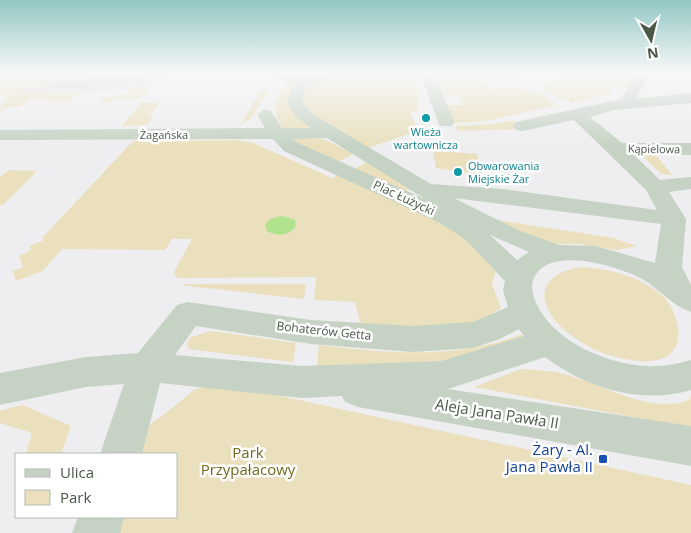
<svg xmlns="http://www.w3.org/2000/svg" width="691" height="533" font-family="'Open Sans',sans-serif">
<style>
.education{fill:#dedee0}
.green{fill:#eae0be}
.water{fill:#b1e38f}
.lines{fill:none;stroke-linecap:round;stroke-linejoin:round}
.minor{fill:#c6d3c4;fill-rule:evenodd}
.culture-dot{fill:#0f9aa8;stroke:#fff;stroke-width:2}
.transit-dot{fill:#1a4fb4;stroke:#fff;stroke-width:2}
.labels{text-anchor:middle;stroke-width:5;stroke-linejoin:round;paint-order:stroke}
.far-culture-label{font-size:11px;fill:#0d838f;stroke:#fff}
.far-street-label{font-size:11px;fill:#495847;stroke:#fff}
.street-label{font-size:12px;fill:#495847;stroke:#fff}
.near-street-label{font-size:15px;fill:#495847;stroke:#fff}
.near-transit-label{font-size:15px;fill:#164399;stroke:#fff;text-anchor:end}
.near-park-label{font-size:15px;fill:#72681f;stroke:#fff}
</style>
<rect width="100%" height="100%" fill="#eeedef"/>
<polygon class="education" points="0,72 214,72 164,77 163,80 156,80 149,88 82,92 17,92"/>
<g class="green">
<path d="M0,72H81L80,77L76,79L30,86L18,91L82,92L69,101L30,100L19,107H8L0,112C0,104 5,99 11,95H0Z"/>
<polygon points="339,72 423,72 417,76 417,112 410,112 417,131 365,149 321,121 300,101 307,84 335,77"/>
<polygon points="587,72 620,72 619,78 622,72 639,72 627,88 617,86 615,84 608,94 571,103 545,91 545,83 588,74"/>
<path d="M454,73L459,78H475L477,81H482L488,89C512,86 538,88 558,105L485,121L452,123L444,105H464L459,95H439L432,75Z"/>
<path d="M288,81L297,82C277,106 293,113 312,130H284C271,112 274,98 288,81Z"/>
<polygon points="132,88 149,88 140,99 114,99 110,103 100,102 106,96 123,96"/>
<polygon points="260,91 268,92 251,119 229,129 242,122"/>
<polygon points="141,103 160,103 153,113 147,115 153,117 147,125 122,126"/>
<polygon points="512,120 524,129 458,131 455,126 494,124"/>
<polygon points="294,137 324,139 353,154 336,163 292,140"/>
<polygon points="237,140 253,143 332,178 340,175 425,214 469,240 497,268 492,284 501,308 481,321 457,328 361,325 355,302 314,300 316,277 178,278 174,273 175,270 192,239 172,239 165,250 62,249 43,271 16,281 13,271 23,267 19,256 31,250 29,246 44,240 42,238 133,141"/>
<polygon points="433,151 477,154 482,175 436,168"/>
<polygon points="648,153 656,155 672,175 661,174 642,155"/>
<polygon points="368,162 411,189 404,192 351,170"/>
<polygon points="9,170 37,171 3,205 0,205 0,177"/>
<polygon points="491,219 614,238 636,246 617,250 580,244 551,244 538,240"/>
<path d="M581,267C612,269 642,277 665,298C691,334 680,369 631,360C610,357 592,350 575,338C539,313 528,276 581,267Z"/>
<polygon points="187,284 306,284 304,299 179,285"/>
<polygon points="211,331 296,343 293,362 189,349 187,344 191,337"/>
<path d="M522,334L530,344L482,359L317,367L319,345C386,353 458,360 522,334Z"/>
<path d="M521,369C539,370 557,371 574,377C608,388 653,414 689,400L691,395V428L474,387Z"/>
<polygon points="225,384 691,485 691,533 117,533 121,517 176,517 176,454 137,454 144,429 166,413 195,389"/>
<polygon points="22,405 71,426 61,454 26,454 32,433 0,423 0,411"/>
</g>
<path class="water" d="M283,216L295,220L296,226C289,236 277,237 267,231L265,225C269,218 275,217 283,216Z"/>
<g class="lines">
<g class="minor">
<polygon points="141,72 167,72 165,75 113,86 53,89 46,85 53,81 113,78"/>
<path d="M268,72L303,75L338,72C327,85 312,77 303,94V104L314,115L431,184L502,189L657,210L646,190L574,120L522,131L516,130L513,126L516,122L621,99L637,72H651L636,99L691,93V103L614,110L590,117L622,143H691V155H634L660,180L691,177V189L669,192L686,219L682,267L691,285V312C673,306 660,290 644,280C621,267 556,247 537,273C529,282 532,295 537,305C555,342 607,364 646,366C662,367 676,364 691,360V390C641,405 586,388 545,357L448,389L691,426V466L358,407L345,402L342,396L302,398L160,383L142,454H100L124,384L86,387L0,405V373L86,357L138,353L177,305L188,302L311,320L413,326L473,322L508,307L503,290L505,281L465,239L440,223L284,151L273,139L0,140V130L265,128L257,114L265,109L271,111L282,128H311C292,116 279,103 296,83L276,78ZM327,138L425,199L298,143L293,139ZM454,198L661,224L655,263L596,246L559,245L518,230ZM490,235L529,252L517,260ZM196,326L311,344L413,352L473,348L500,339L519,329L524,336L441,361L302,366L175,355Z"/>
<polygon points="370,72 527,72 520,76 435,76 454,122 452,126 440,126 438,122 421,76 377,76"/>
<polygon points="78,517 124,517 120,533 72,533"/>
</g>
</g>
<linearGradient id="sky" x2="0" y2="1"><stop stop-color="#92c7c4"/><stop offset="0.49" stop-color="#f7f7f8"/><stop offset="1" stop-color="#f7f7f8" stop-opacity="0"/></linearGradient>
<rect width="691" height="147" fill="url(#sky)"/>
<g class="culture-dot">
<circle cx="426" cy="118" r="5"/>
<circle cx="458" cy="172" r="5"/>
</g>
<rect class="transit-dot" x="598" y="454" width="10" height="10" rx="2.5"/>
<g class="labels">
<g class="far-culture-label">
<text x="426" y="136">Wieża<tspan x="426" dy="13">wartownicza</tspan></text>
<text x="468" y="170" text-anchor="start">Obwarowania<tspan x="468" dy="13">Miejskie Żar</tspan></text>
</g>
<g class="far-street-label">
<text x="164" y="139">Żagańska</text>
<text transform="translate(654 149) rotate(1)" y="4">Kąpielowa</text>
</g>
<g class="street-label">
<text transform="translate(404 198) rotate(25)" y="4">Plac Łużycki</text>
<text transform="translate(324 331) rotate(6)" y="4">Bohaterów Getta</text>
</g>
<g class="near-street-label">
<text transform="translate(497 414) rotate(9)" y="5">Aleja Jana Pawła II</text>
</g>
<g class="near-transit-label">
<text x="593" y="455">Żary - Al.<tspan x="593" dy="17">Jana Pawła II</tspan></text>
</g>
<g class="near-park-label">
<text x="248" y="458">Park<tspan x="248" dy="17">Przypałacowy</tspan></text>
</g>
</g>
<rect x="15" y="453" width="162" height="65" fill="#ffffff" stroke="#b6bcb5"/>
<rect x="25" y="469" width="25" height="8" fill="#c6d3c4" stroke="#b6bcb5"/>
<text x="60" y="478" font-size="15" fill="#495847">Ulica</text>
<rect x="25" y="490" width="25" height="15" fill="#eae0be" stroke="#b6bcb5"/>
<text x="60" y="503" font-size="15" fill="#495847">Park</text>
<g transform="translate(651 40) rotate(172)" stroke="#ffffff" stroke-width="4" paint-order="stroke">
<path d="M0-4L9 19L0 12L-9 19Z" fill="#495847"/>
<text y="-8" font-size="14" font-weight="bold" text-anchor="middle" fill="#495847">N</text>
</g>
</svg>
